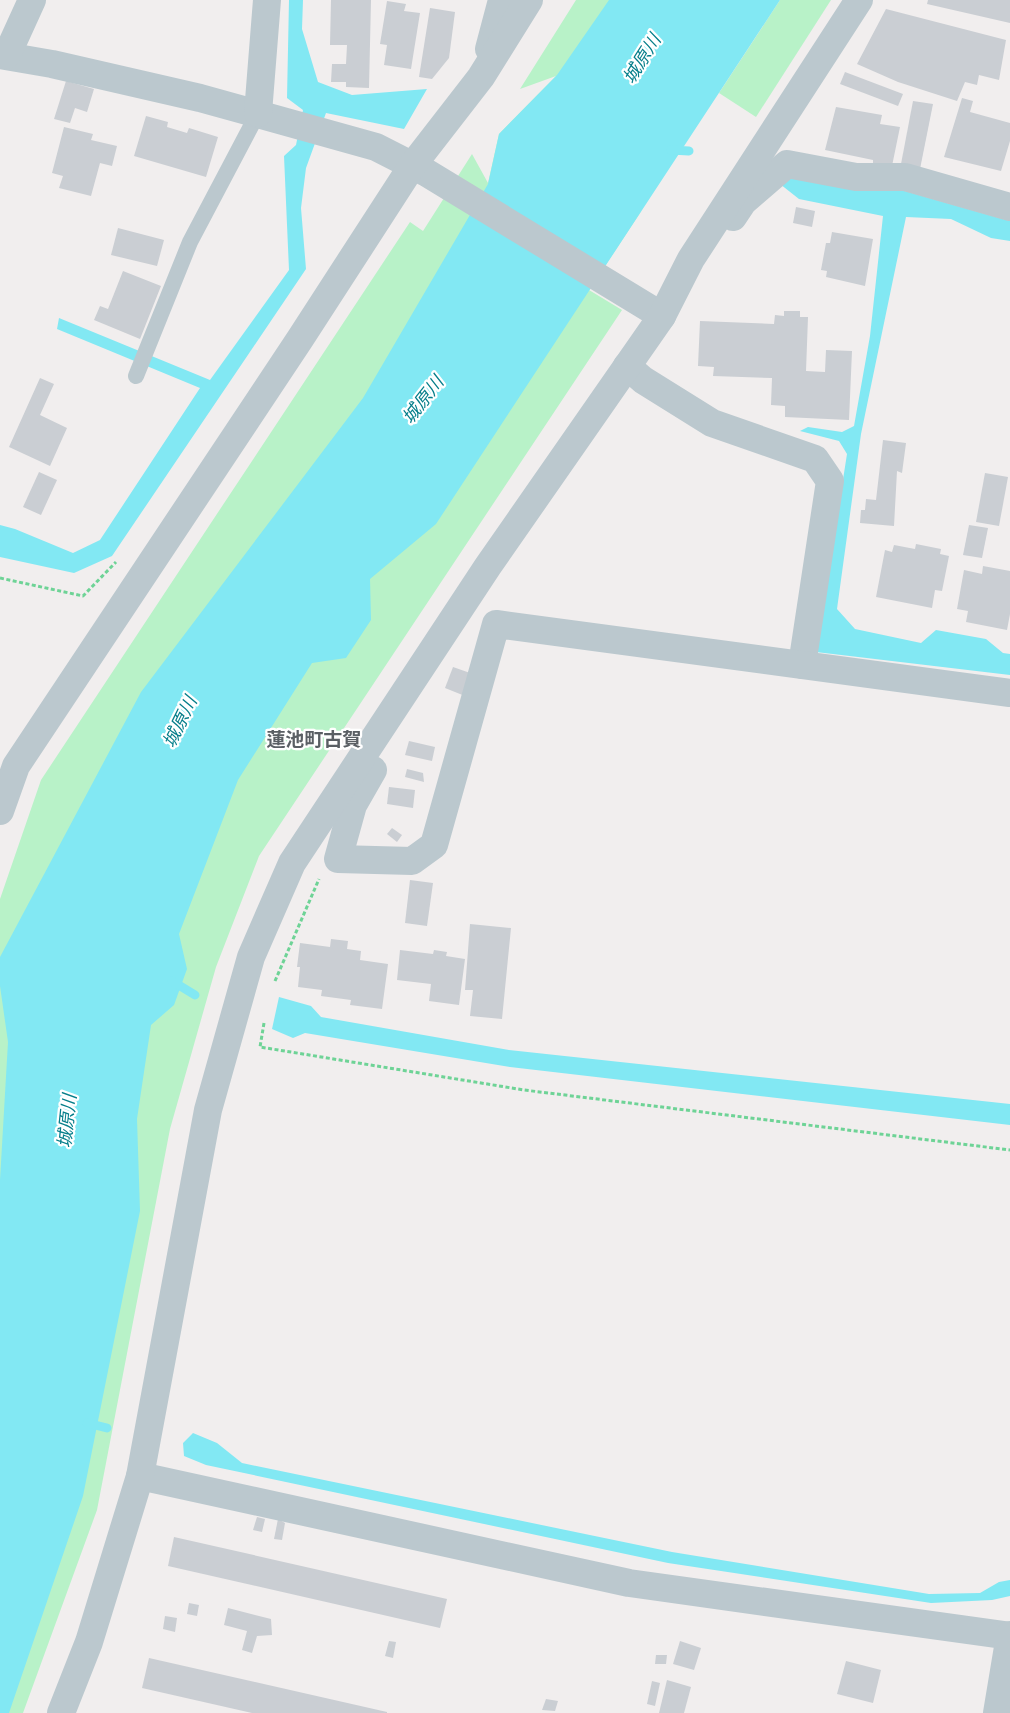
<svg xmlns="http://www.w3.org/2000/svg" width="1010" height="1713" font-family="Manrope,'Noto Sans JP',sans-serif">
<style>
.green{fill:#b8f2c8}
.water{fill:#82e8f3}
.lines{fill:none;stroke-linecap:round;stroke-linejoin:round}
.stream{stroke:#82e8f3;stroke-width:9}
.building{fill:#caced3}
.path{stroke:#6ed396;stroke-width:3;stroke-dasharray:4 2.5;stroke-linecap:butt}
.service{stroke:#bbc8ce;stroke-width:16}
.minor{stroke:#bbc8ce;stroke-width:28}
.tertiary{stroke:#bbc8ce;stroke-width:28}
.labels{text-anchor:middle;stroke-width:4.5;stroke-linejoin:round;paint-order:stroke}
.water-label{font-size:18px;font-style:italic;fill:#057e8a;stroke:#fff}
.quarter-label{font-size:19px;font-weight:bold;fill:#5a5f64;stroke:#fff}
</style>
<rect width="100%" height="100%" fill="#f1eeee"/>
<g class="green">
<polygon points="576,0 635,0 505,187 22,1025 0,1374 0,899 41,780 410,222 423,231 472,154 488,183 499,134 556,76 520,89"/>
<polygon points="780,0 831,0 756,117 719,93"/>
<polygon points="642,210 589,290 622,310 259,856 216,967 170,1129 97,1510 23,1713 0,1713 150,937 217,769"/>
</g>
<g class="water">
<polygon points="289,0 303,0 302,29 318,82 352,95 427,89 404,129 326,113 306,168 301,208 306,269 112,556 74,573 0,557 0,525 15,529 73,553 100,540 200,388 57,329 59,318 210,380 289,270 284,156 296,145 303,110 287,98"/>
<polygon points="609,0 780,0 436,524 370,579 371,620 346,658 312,663 238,780 179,934 187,969 174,1005 151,1025 137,1119 140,1211 83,1496 9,1713 0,1713 0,1180 8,1042 0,986 0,957 141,692 363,398 488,184 499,134 557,75"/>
<polygon points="793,172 898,189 1010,221 1010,241 991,238 951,219 906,217 861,434 837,609 855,629 921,643 936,630 986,639 1003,653 1010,654 1010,675 816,652 847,454 839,441 800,431 808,427 842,432 854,426 870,336 883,216 799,199 780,184"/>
<polygon points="279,997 311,1006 321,1017 509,1050 1010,1104 1010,1125 510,1067 305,1033 293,1038 272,1029"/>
<polygon points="193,1433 217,1443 242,1463 672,1552 929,1594 980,1593 999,1582 1010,1580 1010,1596 992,1600 931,1603 668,1563 206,1465 184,1456 183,1443"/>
</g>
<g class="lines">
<g class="stream">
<polyline points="671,150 689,151"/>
<polyline points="172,981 195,995"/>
<polyline points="87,1423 107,1428"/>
</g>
</g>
<g class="building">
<polygon points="331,0 371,0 369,88 346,87 346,82 331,82 332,64 346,64 347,45 330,45"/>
<polygon points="928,0 1010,0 1010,23 927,4"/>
<polygon points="387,1 406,4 404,11 420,13 411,69 384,65 387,45 380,44"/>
<polygon points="430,8 455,12 449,58 432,79 419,77"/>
<polygon points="886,9 1006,40 999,80 979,75 977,85 965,82 957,101 898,82 857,64"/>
<polygon points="845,72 903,94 898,106 840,84"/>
<polygon points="66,81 94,89 87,112 75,108 70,123 54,119"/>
<polygon points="962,98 973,101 970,112 1010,123 1010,141 1001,171 944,157"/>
<polygon points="913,101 933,104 920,169 901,164"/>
<polygon points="836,107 882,115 880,124 900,127 892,166 873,163 873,160 825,150"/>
<polygon points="146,116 168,122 167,127 187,133 189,128 218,137 206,177 134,156"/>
<polygon points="64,127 93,134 91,140 117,146 112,166 100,163 91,196 59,188 63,176 52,173"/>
<polygon points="796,207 815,211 812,227 793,223"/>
<polygon points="118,228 164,240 157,266 111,255"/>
<polygon points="832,232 873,239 865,286 826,277 827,271 821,270 826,243 830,243"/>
<polygon points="123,271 161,286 140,339 94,320 100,306 108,309"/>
<polygon points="784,311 800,311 800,317 808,317 806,371 825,372 826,350 852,351 849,420 785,417 785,406 771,405 772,378 713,376 714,367 698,366 700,321 774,324 775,315 784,316"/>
<polygon points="40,378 54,384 40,415 67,428 50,466 9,447"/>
<polygon points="883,440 906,443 902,473 897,471 894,526 860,523 861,510 865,510 866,499 876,500"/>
<polygon points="39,472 57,480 41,515 23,507"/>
<polygon points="985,473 1008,477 999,526 976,522"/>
<polygon points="969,525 988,528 982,558 963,555"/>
<polygon points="916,544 941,549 940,554 949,556 942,591 935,590 932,608 876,597 885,550 892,552 894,545 915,549"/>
<polygon points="983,566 1010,571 1010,614 1007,630 966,622 968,611 957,609 964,570 982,574"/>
<polygon points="453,667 473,674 465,696 445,688"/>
<polygon points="409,741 435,747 432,761 405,755"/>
<polygon points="407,769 423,773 424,782 405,777"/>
<polygon points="389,787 415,790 413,808 387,804"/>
<polygon points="392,828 402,835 397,842 387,834"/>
<polygon points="410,880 433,883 427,926 405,923"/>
<polygon points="470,924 511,928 502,1019 470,1016 473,990 465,990"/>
<polygon points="331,939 348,941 347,949 361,951 360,960 388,964 382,1009 350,1005 351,1000 321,996 322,990 298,987 300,967 297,967 300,943 330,947"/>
<polygon points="400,950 433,954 434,950 447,952 446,956 465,959 459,1005 429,1001 431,984 397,980"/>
<polygon points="257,1517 265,1519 262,1532 253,1530"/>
<polygon points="278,1519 285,1523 282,1540 274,1539"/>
<polygon points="174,1537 447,1599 440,1628 168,1566"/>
<polygon points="189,1603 199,1605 197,1616 187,1614"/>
<polygon points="228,1608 271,1619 272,1635 257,1636 252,1653 242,1650 247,1631 224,1625"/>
<polygon points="165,1616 177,1618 175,1632 163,1629"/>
<polygon points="389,1641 396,1642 393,1658 385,1656"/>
<polygon points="680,1641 701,1648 694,1670 673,1664"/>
<polygon points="656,1655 667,1655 666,1664 655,1664"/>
<polygon points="149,1658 387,1712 387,1713 252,1713 142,1688"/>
<polygon points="846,1661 881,1670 873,1703 837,1694"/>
<polygon points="667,1680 691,1687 684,1713 659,1713"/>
<polygon points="652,1681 660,1683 655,1706 647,1704"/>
<polygon points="546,1699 558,1701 555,1711 542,1710"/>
</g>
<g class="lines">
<g class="path">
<polyline points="0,578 83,596 116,562"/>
<polyline points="275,981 319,879"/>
<polyline points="264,1023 260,1047 524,1090 1010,1150"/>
</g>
<polyline class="service" points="136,376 190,242 258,113"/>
<g class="minor">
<polyline points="489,49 502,0"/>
<polyline points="0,55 52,64 200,98 376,147 427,173 662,316"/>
<polyline points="7,55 32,0"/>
<polyline points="258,113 267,0"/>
<polyline points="733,217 743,202 787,164 856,177 905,177 1010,207"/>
<polyline points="627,366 643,380 712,423 815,459 830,481 802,665"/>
<polyline points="373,770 353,805 338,859 412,861 434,845 496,624 1010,693"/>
<polyline points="0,811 16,766 300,339 412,166 481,77 529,0"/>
<polyline points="140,1476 629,1583 1010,1636"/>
<polyline points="61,1713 89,1642 140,1476 208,1110 251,957 292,863 488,566 662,316 691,259 859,0"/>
</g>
<polyline class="tertiary" points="997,1713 1010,1635"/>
</g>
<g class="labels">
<g class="water-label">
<text transform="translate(642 59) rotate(-58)" y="6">城原川</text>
<text transform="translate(423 400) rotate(-52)" y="6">城原川</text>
<text transform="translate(180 722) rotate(-64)" y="6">城原川</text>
<text transform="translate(67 1121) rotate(-84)" y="6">城原川</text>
</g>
<g class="quarter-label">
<text x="314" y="746">蓮池町古賀</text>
</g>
</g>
</svg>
